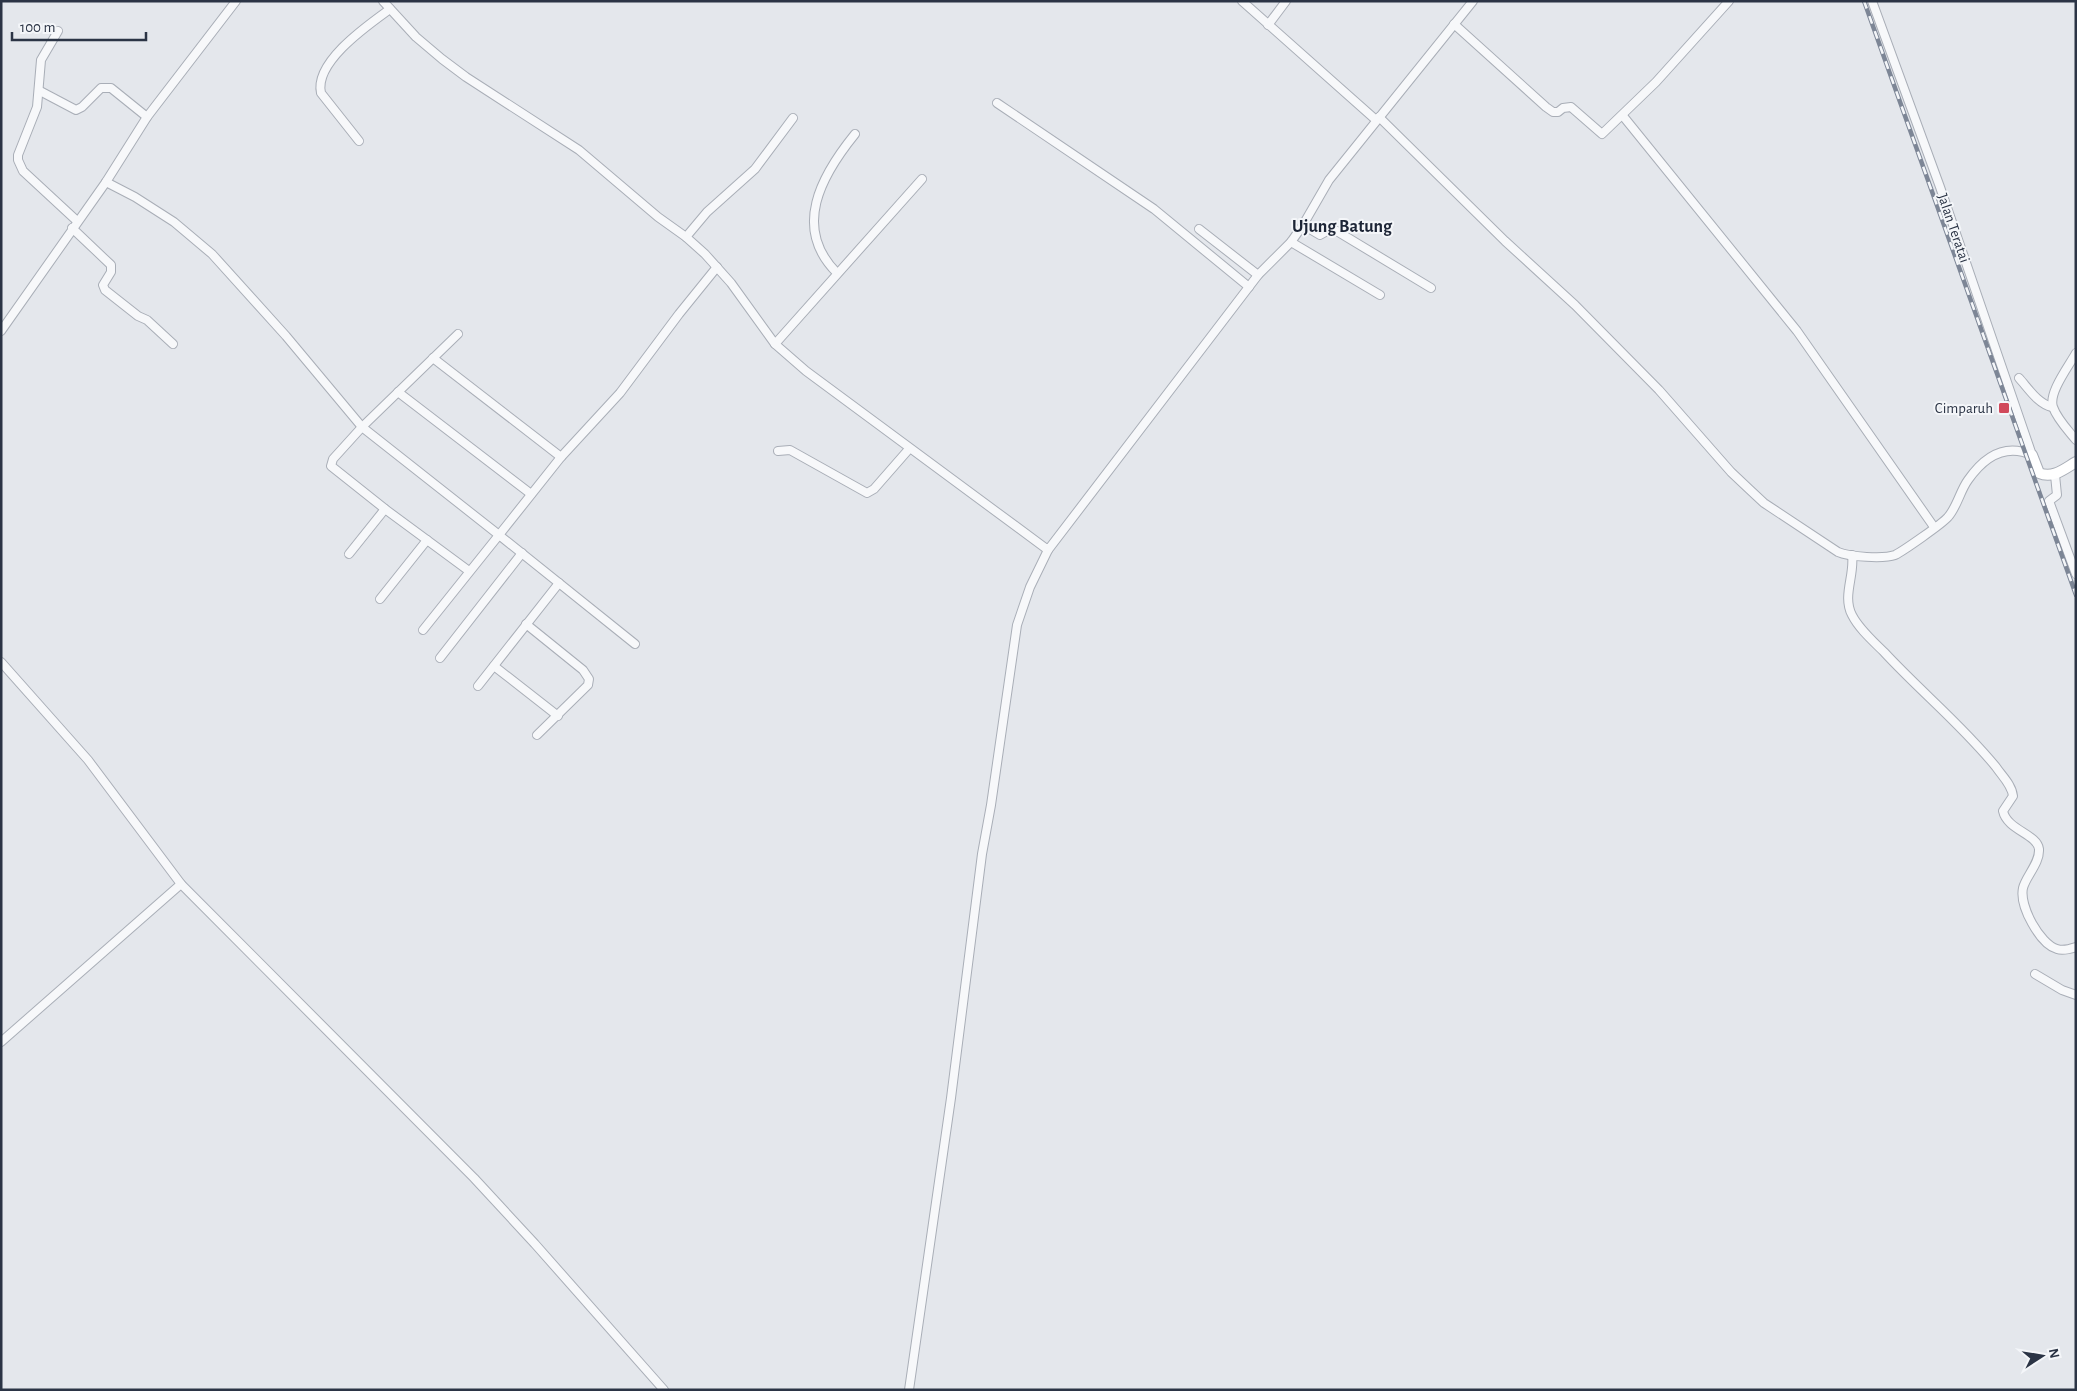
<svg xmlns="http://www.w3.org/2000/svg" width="2077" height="1391" font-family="'Alegreya Sans',sans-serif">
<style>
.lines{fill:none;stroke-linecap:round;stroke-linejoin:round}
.street-casing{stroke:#a9aeb7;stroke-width:10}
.secondary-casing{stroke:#a9aeb7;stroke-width:12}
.street{stroke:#f7f8fa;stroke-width:8}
.secondary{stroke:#fff;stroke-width:10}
.rail-casing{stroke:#7d8696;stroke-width:4.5}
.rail{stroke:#f4f6f9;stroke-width:2.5;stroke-dasharray:8;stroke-linecap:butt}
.poi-dot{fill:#d1495b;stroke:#f4f6f9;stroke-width:2}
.labels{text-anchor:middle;stroke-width:4;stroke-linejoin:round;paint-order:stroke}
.street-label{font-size:15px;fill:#2b3445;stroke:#f4f6f9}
.poi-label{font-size:15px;fill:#2b3445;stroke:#f4f6f9;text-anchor:end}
.quarter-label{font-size:18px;font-weight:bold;fill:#1d2536;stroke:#f4f6f9}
</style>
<rect width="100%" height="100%" fill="#e4e7ec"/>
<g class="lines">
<g class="street-casing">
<g id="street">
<polyline points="383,1 416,37 442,59 466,77 579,150 658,217 686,237 705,254 731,283 775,344 806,371 1048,550 1258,275 1291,242 1303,225 1329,180 1473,1"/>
<polyline points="1242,1 1376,120"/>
<polyline points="1872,1 1940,187 2032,455"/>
<polyline points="1454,24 1546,107 1553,112 1558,112 1563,108 1571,107 1602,134 1656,82 1729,1"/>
<polyline points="1268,25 1286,1"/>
<polyline points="58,31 41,60 37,107 18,155 18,160 23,171 77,221"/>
<polyline points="40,91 76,110 82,107 101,88 111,88 147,117"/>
<polyline points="997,103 1154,209 1249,287"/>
<polyline points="1623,116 1797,331 1934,527"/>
<path d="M1379,117L1505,241L1575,305L1659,390L1731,472L1749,489L1764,503L1838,552C1849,557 1884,559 1895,555C1903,551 1942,524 1948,517C1957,507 1960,491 1968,480C1984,457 2005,443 2032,455"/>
<path d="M359,141L321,93C314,62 368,25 390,9"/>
<polyline points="106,182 135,197 174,222 212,254 286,336 362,427 499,535 561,457 620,393 679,314 717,267"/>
<polyline points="1303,225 1320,235 1329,230 1335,230 1431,288"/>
<polyline points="72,228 111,265 111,272 103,285 105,290 138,316 147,320 173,344"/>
<polyline points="1199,229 1258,275"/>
<polyline points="686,237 707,212 755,169 793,118"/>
<polyline points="1291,242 1380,295"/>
<path d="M837,273C792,228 821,176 855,134"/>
<polyline points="1,331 106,182 147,117 236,1"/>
<polyline points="458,334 362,427 333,459 331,466 385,509 469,571"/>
<polyline points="775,344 922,179"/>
<path d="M2076,353C2069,366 2048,393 2053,407C2057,419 2068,430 2076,440"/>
<polyline points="433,358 561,457"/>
<path d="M2019,378C2028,388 2038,404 2052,407"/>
<polyline points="398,392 531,494"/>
<polyline points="778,451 790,450 867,493 874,489 909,449"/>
<polyline points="2055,475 2057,495 2049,501 2076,574"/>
<polyline points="349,554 385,509"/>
<path d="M1852,555C1855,575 1842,596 1852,615C1859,629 1873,641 1884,652C1921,692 1962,725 1996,767C2002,776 2012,785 2013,796L2003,811C2007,830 2037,834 2039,849C2040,863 2026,876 2023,888C2019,906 2040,944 2057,949C2063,951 2070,949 2076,947"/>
<polyline points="380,599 427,540"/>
<polyline points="526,624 583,670 589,679 588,685 537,735"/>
<polyline points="423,630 499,535 635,644"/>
<polyline points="440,658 522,553"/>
<polyline points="1,662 88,760 181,884 474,1178 535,1244 664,1390"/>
<polyline points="494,666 558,716"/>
<polyline points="478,686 559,583"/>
<polyline points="2035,974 2062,990 2076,995"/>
<polyline points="1,1042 181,884"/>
<polyline points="909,1390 951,1098 982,854 991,805 1017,625 1030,587 1048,550"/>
</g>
</g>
<g class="secondary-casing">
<path id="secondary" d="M2032,455L2039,473C2053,479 2064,469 2076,462"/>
</g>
<use href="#street" class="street"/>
<use href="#secondary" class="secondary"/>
<g class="rail-casing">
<polyline id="rail" points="1864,1 2076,595"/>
</g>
<use href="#rail" class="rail"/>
</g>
<rect class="poi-dot" x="1998" y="402" width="12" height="12" rx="2.5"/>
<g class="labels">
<g class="street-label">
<text transform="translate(1954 228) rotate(71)" y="5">Jalan Teratai</text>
</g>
<g class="poi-label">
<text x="1993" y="413">Cimparuh</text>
</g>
<g class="quarter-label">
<text x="1342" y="232">Ujung Batung</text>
</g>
</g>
<rect width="2077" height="1391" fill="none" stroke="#2b3445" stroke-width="5"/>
<g transform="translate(2042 1356) rotate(78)" stroke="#f4f6f9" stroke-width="4" paint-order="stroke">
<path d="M0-4L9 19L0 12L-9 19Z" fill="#2b3445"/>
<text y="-8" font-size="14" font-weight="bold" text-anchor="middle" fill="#2b3445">N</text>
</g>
<path d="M12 32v8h134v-8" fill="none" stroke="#2b3445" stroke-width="2.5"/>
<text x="20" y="32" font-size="15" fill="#2b3445" stroke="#f4f6f9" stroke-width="4" paint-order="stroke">100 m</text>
</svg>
